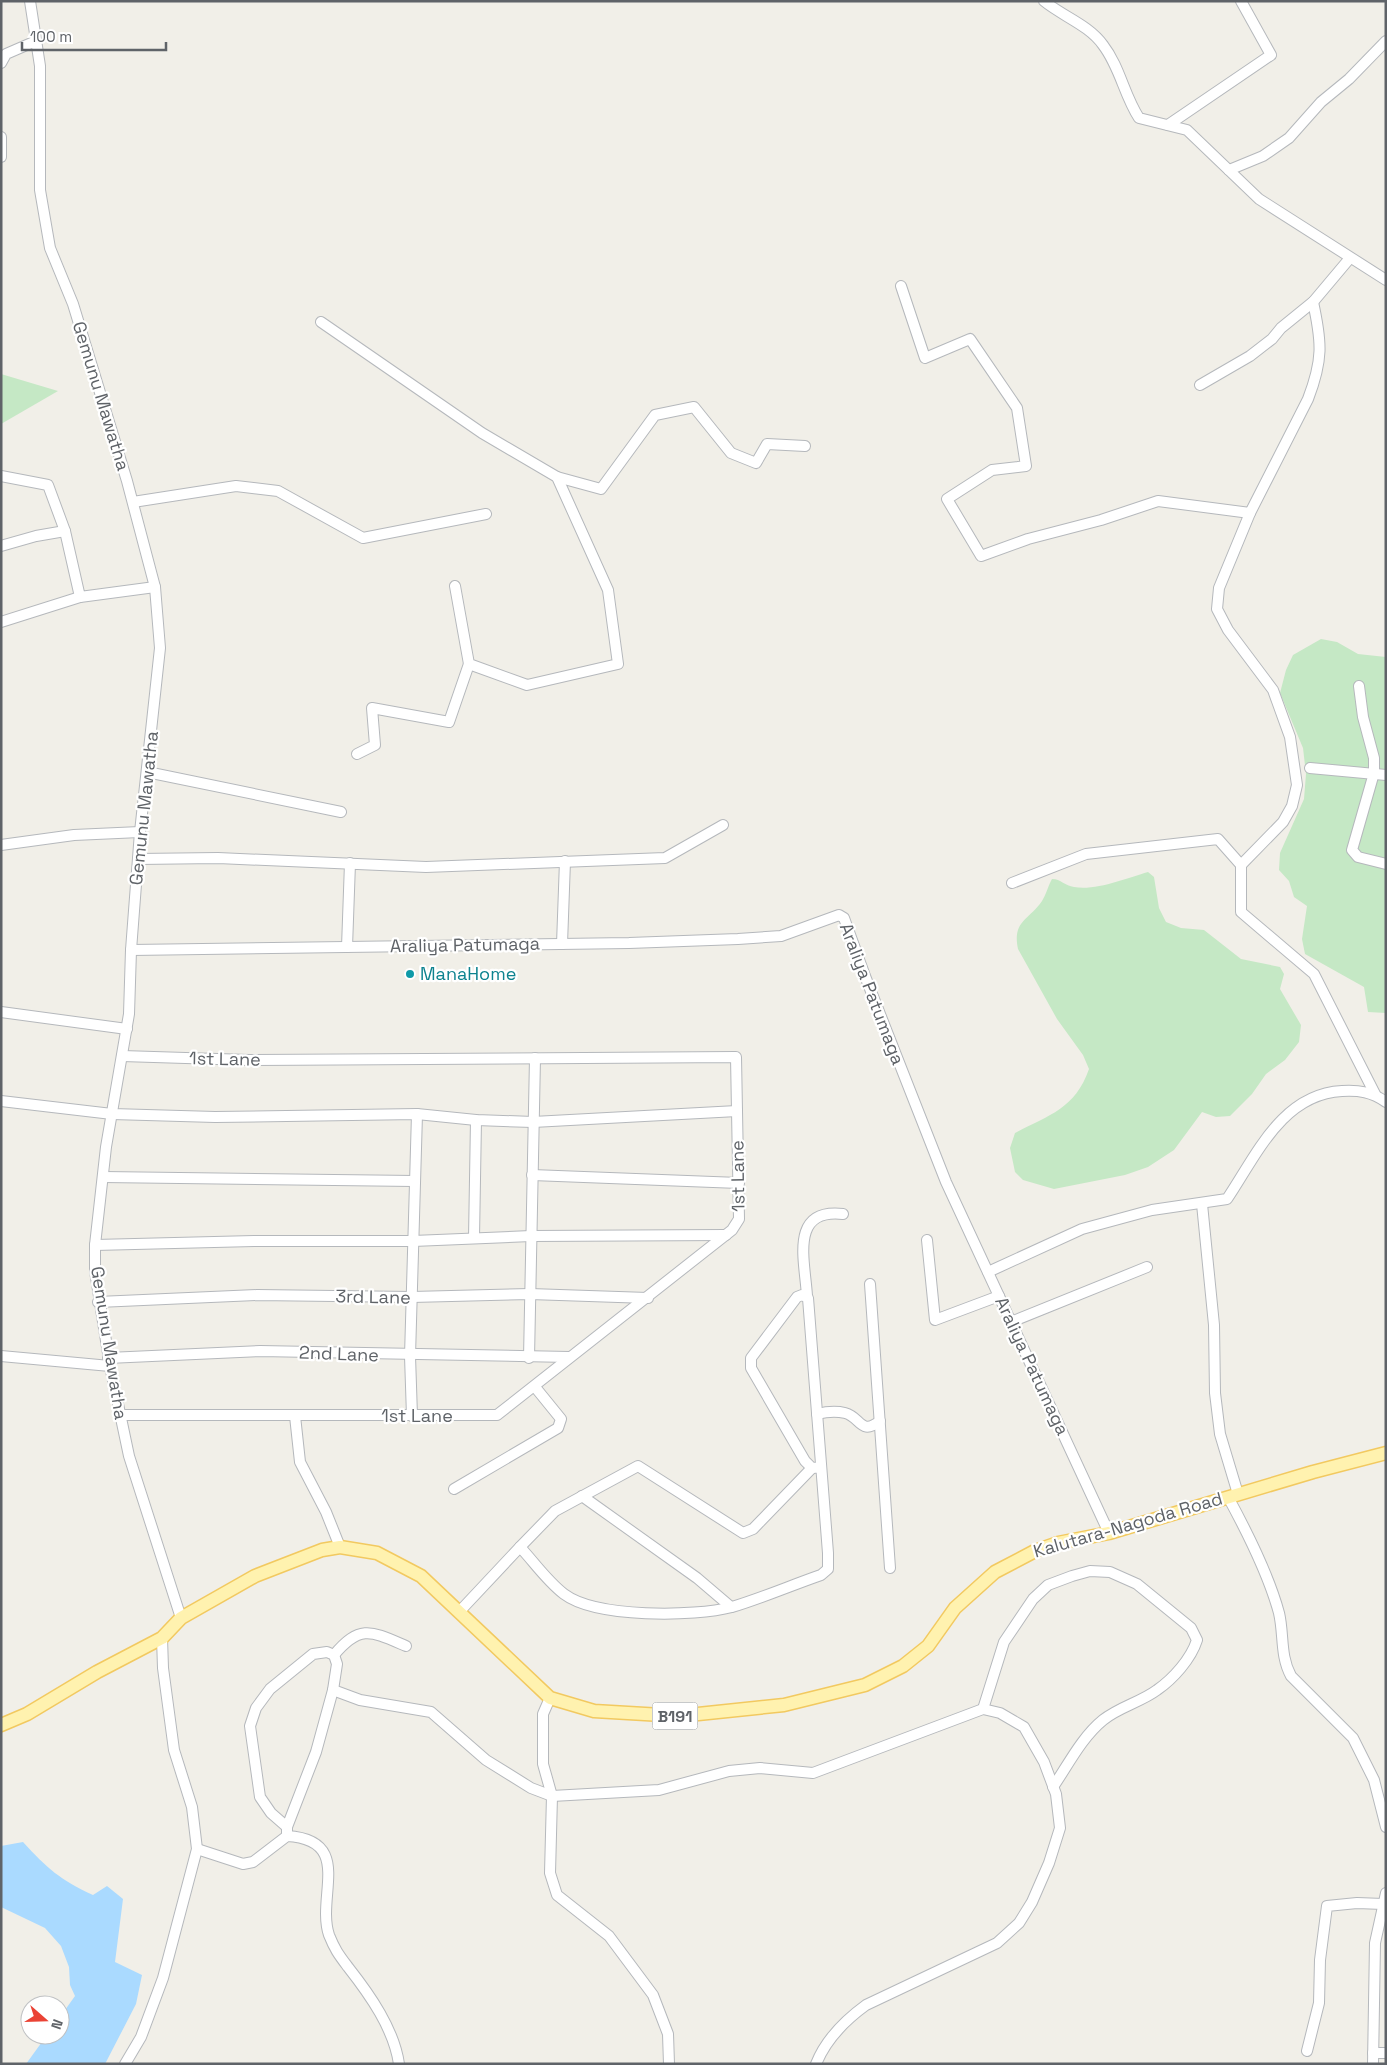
<svg xmlns="http://www.w3.org/2000/svg" width="1387" height="2065" font-family="'Space Grotesk',sans-serif">
<style>
.green{fill:#c5e8c5}
.water{fill:#aadaff}
.lines{fill:none;stroke-linecap:round;stroke-linejoin:round}
.minor-casing{stroke:#b5b8bc;stroke-width:12}
.major-casing{stroke:#f2c960;stroke-width:15}
.minor{stroke:#fff;stroke-width:10}
.major{stroke:#fff2af;stroke-width:12}
.culture-dot{fill:#0f9aa8;stroke:#fff;stroke-width:2}
.labels{text-anchor:middle;stroke-width:4.5;stroke-linejoin:round;paint-order:stroke}
.shield{fill:#fff;stroke:#8f9295;stroke-width:1}
.shield-label{font-size:16px;font-weight:bold;fill:#5f6368}
.street-label{font-size:18px;fill:#5f6368;stroke:#fff}
.culture-label{font-size:18px;fill:#0d838f;stroke:#fff;text-anchor:start}
</style>
<rect width="100%" height="100%" fill="#f1efe8"/>
<g class="green">
<polygon points="1,374 58,391 1,424"/>
<polygon points="1321,639 1337,642 1358,654 1386,657 1386,1013 1368,1012 1364,987 1305,954 1302,939 1307,906 1294,897 1289,881 1279,870 1280,853 1304,799 1306,774 1303,748 1280,693 1286,670 1293,655"/>
<path d="M1148,872L1154,877L1159,908L1166,922L1181,928L1204,930L1241,959L1280,967L1284,974L1280,989L1301,1025L1299,1042L1285,1060L1266,1074L1252,1094L1230,1116L1216,1117L1202,1112L1174,1150L1148,1167L1125,1175L1054,1189L1023,1180L1015,1172L1010,1148L1015,1133C1049,1115 1075,1109 1089,1069L1083,1055L1057,1019L1018,949C1012,921 1029,920 1042,901C1046,895 1048,886 1052,879C1061,879 1065,886 1074,887C1096,891 1127,878 1148,872Z"/>
</g>
<path class="water" d="M23,1842C47,1868 60,1880 93,1895L107,1886L123,1899L115,1962L142,1975L136,2004L105,2064H26L47,2035H60V2017L75,1996L70,1985L69,1967L61,1946L45,1928L1,1907V1846Z"/>
<g class="lines">
<g class="minor-casing">
<g id="minor">
<polyline points="30,1 40,66 40,190 50,248 73,304 127,481 155,587 160,648 140,832 131,950 129,1014 106,1147 95,1245 95,1271 110,1366 129,1456 181,1618"/>
<path d="M1044,1C1062,16 1089,25 1103,45C1120,67 1124,95 1139,118L1187,130L1259,199L1386,280"/>
<polyline points="1,63 6,54 36,41"/>
<polyline points="1168,125 1271,55 1241,1"/>
<polyline points="1,137 1,157"/>
<polyline points="1229,170 1263,156 1289,138 1321,102 1349,79 1386,41"/>
<polyline points="901,286 925,358 970,339 1017,408 1026,466 992,470 947,499 981,556 1028,539 1101,520 1158,501 1250,513"/>
<path d="M1313,302C1322,343 1323,360 1308,399L1250,513L1219,588L1217,609L1228,630L1273,690L1290,737L1297,785L1292,806L1283,822L1241,865V912L1314,974L1375,1094"/>
<polyline points="321,322 482,433 557,477 608,590 618,664 527,685 469,664 455,586"/>
<polyline points="1200,385 1250,356 1272,339 1281,328 1313,302 1350,258"/>
<polyline points="1,476 48,485 65,531 80,597 155,587"/>
<polyline points="557,477 601,489 655,415 694,407 731,453 756,463 767,444 805,446"/>
<polyline points="133,502 236,486 278,491 363,538 486,514"/>
<polyline points="1,546 36,536 65,531"/>
<polyline points="1,622 80,597"/>
<polyline points="1359,686 1363,717 1374,758 1374,773 1352,850 1358,857 1386,864"/>
<polyline points="357,754 375,745 372,708 449,722 469,664"/>
<polyline points="1310,768 1386,775"/>
<polyline points="147,772 341,812"/>
<polyline points="1,845 74,835 140,832"/>
<polyline points="138,859 218,858 426,867 665,858 723,825"/>
<polyline points="1012,883 1086,854 1218,839 1241,865"/>
<polyline points="562,944 565,861"/>
<polyline points="347,947 350,863"/>
<polyline points="131,950 629,943 738,939 781,936 839,915 844,918 865,976 946,1182 1109,1533"/>
<polyline points="1,1012 127,1029"/>
<polyline points="1,1101 112,1114 215,1117 417,1114 476,1120 533,1122 737,1111"/>
<polyline points="532,1175 739,1183"/>
<polyline points="103,1177 414,1181"/>
<polyline points="1202,1204 1214,1325 1215,1393 1220,1434 1238,1494"/>
<polyline points="474,1238 476,1120"/>
<polyline points="927,1240 935,1320 999,1296"/>
<polyline points="95,1245 254,1241 413,1241 531,1236 726,1235"/>
<path d="M988,1272L1082,1229L1152,1210L1227,1199C1256,1156 1282,1094 1342,1091C1359,1090 1372,1092 1386,1102"/>
<polyline points="870,1284 890,1568"/>
<path d="M807,1296C805,1261 789,1208 843,1214"/>
<polyline points="98,1302 257,1295 412,1297 530,1294 648,1298"/>
<polyline points="1011,1322 1147,1267"/>
<polyline points="1,1356 110,1366"/>
<polyline points="108,1358 260,1351 569,1357"/>
<polyline points="529,1358 535,1058"/>
<path d="M817,1414C825,1412 837,1411 845,1413C861,1417 860,1436 880,1421"/>
<polyline points="120,1415 497,1415 732,1230 739,1219 736,1057 249,1060 122,1056"/>
<polyline points="295,1416 300,1462 326,1512 340,1547"/>
<polyline points="412,1416 410,1356 417,1114"/>
<polyline points="454,1489 558,1428 561,1419 535,1387"/>
<polyline points="582,1496 697,1578 731,1607"/>
<path d="M1228,1497C1246,1530 1269,1576 1279,1613C1284,1634 1280,1656 1291,1676L1353,1738L1374,1780L1386,1827"/>
<polyline points="520,1547 555,1511 638,1466 743,1533 753,1529 812,1468"/>
<path d="M459,1612L520,1547C534,1562 547,1581 564,1594C596,1618 694,1617 732,1607C762,1598 792,1585 821,1575L828,1569V1553L808,1298L802,1295L797,1297L751,1358V1368L805,1461L812,1468L821,1467"/>
<path d="M334,1655C360,1624 371,1631 406,1646"/>
<path d="M333,1690L360,1700L431,1712L486,1760L531,1788L552,1796L659,1790L729,1771L760,1768L813,1773L983,1709L1000,1713L1024,1727L1044,1762L1056,1794L1060,1828L1049,1863L1032,1902L1019,1923L997,1943L866,2005C844,2021 826,2039 816,2064"/>
<polyline points="550,1698 543,1714 543,1764 552,1796 550,1873 557,1895 609,1936 653,1995 668,2034 669,2064"/>
<path d="M983,1709L1004,1642L1033,1599L1048,1585L1072,1576L1090,1571L1110,1572L1137,1584L1191,1628L1197,1640C1191,1659 1173,1679 1157,1690C1141,1702 1119,1707 1103,1720C1082,1737 1068,1765 1053,1787"/>
<polyline points="287,1827 316,1752 333,1690 337,1664 334,1655 327,1652 313,1654 270,1689 256,1708 250,1726 260,1797 271,1813 287,1827 287,1836"/>
<path d="M197,1849L243,1864L253,1862L287,1836C354,1840 316,1896 329,1935C335,1950 339,1955 348,1967C370,1995 394,2029 399,2064"/>
<polyline points="1307,2051 1319,2003 1320,1960 1327,1906 1357,1903 1383,1904"/>
<polyline points="1373,2053 1386,2053"/>
<polyline points="125,2064 141,2037 163,1978 197,1849 192,1807 174,1750 163,1668 162,1638"/>
<polyline points="1373,2064 1375,1943 1386,1893"/>
</g>
</g>
<g class="major-casing">
<polyline id="major" points="1,1725 27,1714 97,1672 162,1638 181,1618 255,1576 322,1550 340,1547 377,1553 421,1576 550,1698 594,1711 679,1716 784,1705 865,1685 903,1666 928,1646 955,1608 995,1572 1035,1551 1058,1543 1109,1533 1313,1472 1386,1453"/>
</g>
<use href="#minor" class="minor"/>
<use href="#major" class="major"/>
</g>
<circle class="culture-dot" cx="410" cy="974" r="5"/>
<g class="labels">
<rect class="shield" x="652.5" y="1702.5" width="45" height="27" rx="4"/>
<g class="shield-label">
<text x="675" y="1722">B191</text>
</g>
<g class="street-label">
<text transform="translate(101 396) rotate(73)" y="6">Gemunu Mawatha</text>
<text transform="translate(144 808) rotate(-84)" y="6">Gemunu Mawatha</text>
<text transform="translate(465 945) rotate(-1)" y="6">Araliya Patumaga</text>
<text transform="translate(872 994) rotate(69)" y="6">Araliya Patumaga</text>
<text transform="translate(225 1059) rotate(1)" y="6">1st Lane</text>
<text transform="translate(738 1176) rotate(-91)" y="6">1st Lane</text>
<text transform="translate(373 1297) rotate(1)" y="6">3rd Lane</text>
<text transform="translate(109 1343) rotate(81)" y="6">Gemunu Mawatha</text>
<text transform="translate(339 1354) rotate(2)" y="6">2nd Lane</text>
<text transform="translate(1032 1366) rotate(65)" y="6">Araliya Patumaga</text>
<text x="417" y="1422">1st Lane</text>
<text transform="translate(1128 1525) rotate(-16)" y="6">Kalutara-Nagoda Road</text>
</g>
<g class="culture-label">
<text x="420" y="980">ManaHome</text>
</g>
</g>
<rect width="1387" height="2065" fill="none" stroke="#5f6368" stroke-width="5"/>
<g transform="translate(45 2020) rotate(110)"><circle r="24" fill="#ffffff" stroke="#bfc1c3"/>
<path d="M0-4L9 19L0 12L-9 19Z" fill="#ea4335"/>
<text y="-8" font-size="14" font-weight="bold" text-anchor="middle" fill="#5f6368">N</text>
</g>
<path d="M22 42v8h144v-8" fill="none" stroke="#5f6368" stroke-width="2.5"/>
<text x="30" y="42" font-size="15" fill="#5f6368" stroke="#ffffff" stroke-width="4" paint-order="stroke">100 m</text>
</svg>
